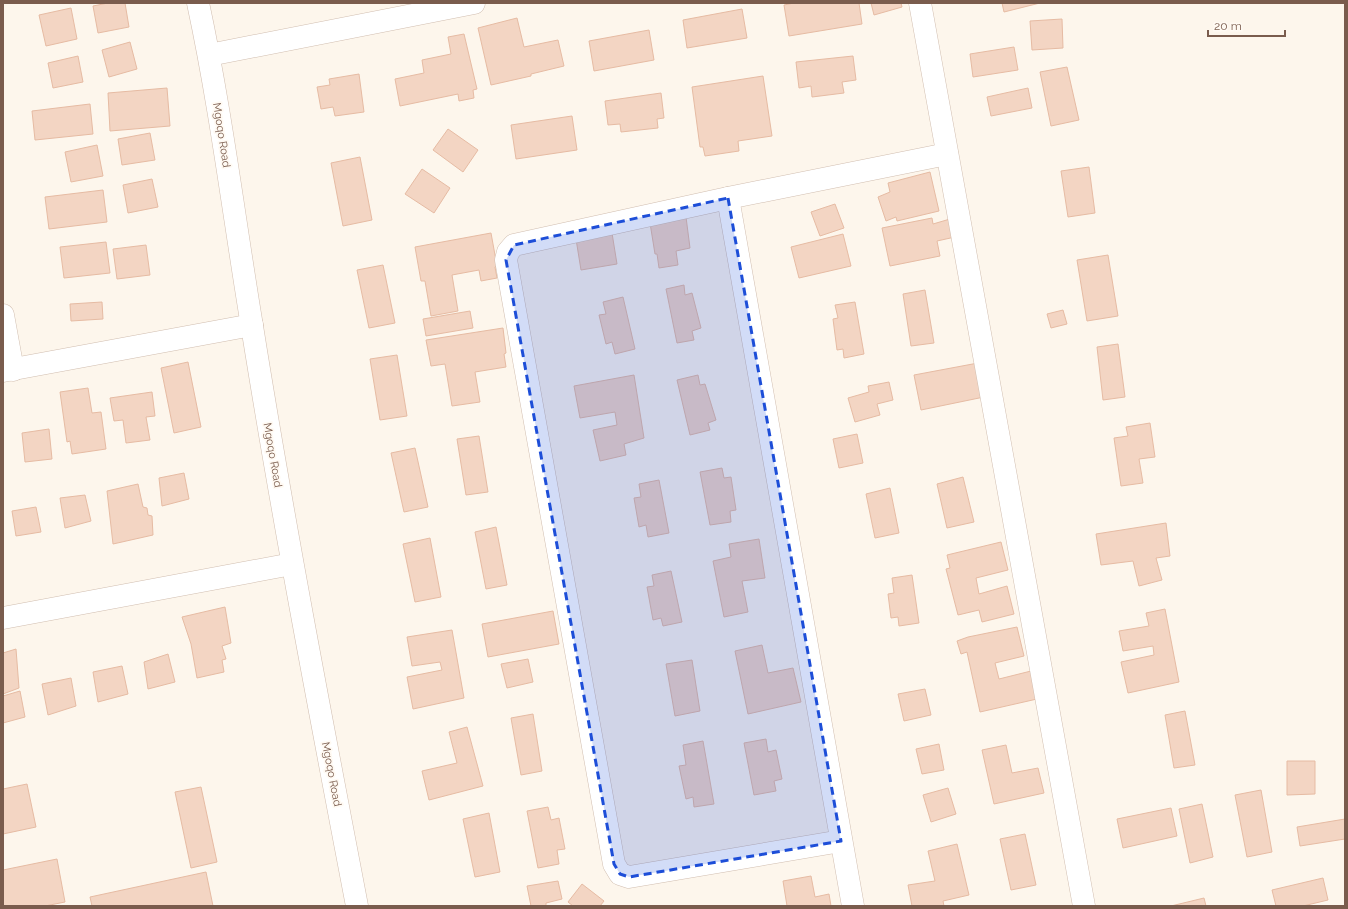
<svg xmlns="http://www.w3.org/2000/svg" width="1348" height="909" font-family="Raleway,sans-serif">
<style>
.building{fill:#f3d5c3;stroke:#e6bba3}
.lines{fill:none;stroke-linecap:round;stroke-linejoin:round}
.minor-casing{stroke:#d1beb0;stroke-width:23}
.minor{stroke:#fff;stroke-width:22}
.marked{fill:#1d4ed8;fill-opacity:0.2;stroke:#1d4ed8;stroke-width:3;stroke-dasharray:8 5;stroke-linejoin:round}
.labels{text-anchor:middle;stroke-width:3.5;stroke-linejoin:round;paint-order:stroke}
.street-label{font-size:11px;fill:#7a5c4d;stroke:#fffaf3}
</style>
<rect width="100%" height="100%" fill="#fdf6ec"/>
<g class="building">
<polygon points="108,3 125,3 129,27 98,33 93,6"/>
<polygon points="794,3 859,3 862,24 789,36 784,5"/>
<polygon points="871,3 901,3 902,7 874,15"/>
<polygon points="1002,3 1040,3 1004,12"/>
<polygon points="71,8 77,39 46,46 39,15"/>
<polygon points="742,9 747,38 687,48 683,20"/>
<polygon points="517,18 524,47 558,40 564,66 531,74 531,76 491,85 478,28"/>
<polygon points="1062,19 1063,48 1032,50 1030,21"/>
<polygon points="649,30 654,60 594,71 589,41"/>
<polygon points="464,34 477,89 473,90 474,98 459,101 458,94 400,106 395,79 424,73 422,60 451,54 448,37"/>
<polygon points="130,42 137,69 109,77 102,50"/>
<polygon points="1014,47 1018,70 973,77 970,54"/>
<polygon points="78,56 83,82 53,88 48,63"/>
<polygon points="853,56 856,80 842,82 844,93 812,97 811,86 799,88 796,62"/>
<polygon points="1067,67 1079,120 1051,126 1040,72"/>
<polygon points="359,74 364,112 335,116 333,107 321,109 317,87 330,85 329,79"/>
<polygon points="763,76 772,136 738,141 739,151 705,156 703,147 700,147 692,87"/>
<polygon points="167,88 170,126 110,131 108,93"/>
<polygon points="1028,88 1032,108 991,116 987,97"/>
<polygon points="661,93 664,118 657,119 658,128 621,132 620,124 608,125 605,101"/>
<polygon points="90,104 93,134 35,140 32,111"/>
<polygon points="572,116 577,150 516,159 511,125"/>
<polygon points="448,129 478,150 463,172 433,150"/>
<polygon points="150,133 155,160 122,165 118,139"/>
<polygon points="97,145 103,176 71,182 65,152"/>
<polygon points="360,157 372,220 343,226 331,163"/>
<polygon points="1089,167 1095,213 1068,217 1061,171"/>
<polygon points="422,169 450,188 434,213 405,194"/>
<polygon points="930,172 939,211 897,221 896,217 886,221 878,197 890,192 888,183"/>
<polygon points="152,179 158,207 128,213 123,185"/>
<polygon points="103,190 107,222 49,229 45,197"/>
<polygon points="835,204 844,228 820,236 811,212"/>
<polygon points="686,217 690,248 676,251 678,265 659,268 657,254 655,254 650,223"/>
<polygon points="932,218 933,224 950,219 955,237 937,241 940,256 890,266 882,228"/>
<polygon points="491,233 497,266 495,267 497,278 481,281 479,270 452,275 458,311 431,316 425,281 421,281 415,247"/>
<polygon points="612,233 617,264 581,270 576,239"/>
<polygon points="843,234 851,266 799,278 791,247"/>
<polygon points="106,242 110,273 64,278 60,247"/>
<polygon points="146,245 150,275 117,279 113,249"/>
<polygon points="1108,255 1118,316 1087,321 1077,260"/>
<polygon points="383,265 395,323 369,328 357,270"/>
<polygon points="684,285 685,295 692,293 701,328 692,331 694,340 677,343 666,289"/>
<polygon points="925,290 934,343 911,346 903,294"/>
<polygon points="623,297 635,349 615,354 612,342 606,344 599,315 606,314 603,302"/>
<polygon points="102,302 103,319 71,321 70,304"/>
<polygon points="855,302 864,354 844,358 843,349 837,350 833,319 838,318 835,305"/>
<polygon points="1063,310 1067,324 1051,328 1047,314"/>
<polygon points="470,311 473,328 426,336 423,319"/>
<polygon points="503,328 506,353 504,354 506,367 475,372 480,402 452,406 445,364 431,366 426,340"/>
<polygon points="1118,344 1125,397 1103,400 1097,347"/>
<polygon points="397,355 407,416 380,420 370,359"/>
<polygon points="188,362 201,427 174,433 161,368"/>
<polygon points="978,363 984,397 921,410 914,375"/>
<polygon points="634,375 644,438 624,444 626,455 600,461 593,430 617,425 615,412 580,418 574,386"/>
<polygon points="698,375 700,385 705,384 716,420 708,423 710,430 690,435 677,380"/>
<polygon points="889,382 893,400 877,404 880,415 855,422 848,398 869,392 868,386"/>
<polygon points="88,388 92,413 101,412 106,449 72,454 70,441 67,442 60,392"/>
<polygon points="152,392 155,416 146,417 150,440 126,443 123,420 114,421 110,398"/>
<polygon points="1150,423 1155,457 1139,459 1143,483 1121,486 1114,438 1128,436 1126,427"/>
<polygon points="49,429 52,459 25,462 22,433"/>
<polygon points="857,434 863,463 839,468 833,439"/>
<polygon points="479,436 488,492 466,495 457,439"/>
<polygon points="415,448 428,507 404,512 391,453"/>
<polygon points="722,468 724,478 731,477 736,510 730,511 731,522 710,525 700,472"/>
<polygon points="184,473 189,499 162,506 159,478"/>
<polygon points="963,477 974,522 947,528 937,484"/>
<polygon points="659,480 669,533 648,537 646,525 639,527 634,498 641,497 639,484"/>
<polygon points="138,484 143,507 147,508 148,515 152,516 153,535 113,544 107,491"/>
<polygon points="890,488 899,533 875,538 866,494"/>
<polygon points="85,495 91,521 65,528 60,498"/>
<polygon points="36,507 41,532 16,536 12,511"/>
<polygon points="1166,523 1170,556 1156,558 1162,580 1139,586 1133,561 1101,565 1096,534"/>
<polygon points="496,527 507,585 486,589 475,532"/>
<polygon points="430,538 441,597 415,602 403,544"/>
<polygon points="759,539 765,578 742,581 748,612 724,617 713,561 731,557 729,544"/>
<polygon points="1001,542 1008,570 976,578 979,594 1007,586 1014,614 982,622 979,610 958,615 946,569 950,568 947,555"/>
<polygon points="671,571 682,622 663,626 661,618 653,620 647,587 654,586 652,575"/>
<polygon points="912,575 919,623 899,626 898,617 891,618 888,594 894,593 892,578"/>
<polygon points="225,607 231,643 222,646 226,659 222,660 224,672 197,678 191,644 182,617"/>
<polygon points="1165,609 1179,682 1128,693 1121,662 1154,655 1153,646 1123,651 1119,631 1149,626 1146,613"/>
<polygon points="553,611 559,644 488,657 482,624"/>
<polygon points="1017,627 1024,656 995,663 999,679 1031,671 1037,699 980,712 967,652 961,654 957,641 968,637"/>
<polygon points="452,630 464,698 413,709 407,677 442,670 440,662 412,666 407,637"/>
<polygon points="762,645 768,673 793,668 801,702 748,714 735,651"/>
<polygon points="16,649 19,688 3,694 3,653"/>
<polygon points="168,654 175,682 148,689 144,662"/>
<polygon points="528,659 533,682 507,688 501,664"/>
<polygon points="692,660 700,711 675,716 666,664"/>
<polygon points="122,666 128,694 98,702 93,672"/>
<polygon points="71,678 76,706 48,715 42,684"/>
<polygon points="925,689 931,715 904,721 898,694"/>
<polygon points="20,691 25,717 3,723 3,696"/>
<polygon points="1185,711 1195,765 1174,768 1165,715"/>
<polygon points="533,714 542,771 521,775 511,718"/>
<polygon points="467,727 483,786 429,800 422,771 457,763 449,732"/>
<polygon points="766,739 768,752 776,750 782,779 774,781 776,791 754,795 744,743"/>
<polygon points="703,741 714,804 694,807 693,797 686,799 679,766 686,765 683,745"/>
<polygon points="939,744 944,770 922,774 916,749"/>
<polygon points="1006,745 1012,773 1038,768 1044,793 994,804 982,750"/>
<polygon points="1287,761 1315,761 1315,794 1287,795"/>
<polygon points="27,784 36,827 3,834 3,789"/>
<polygon points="201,787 217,862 191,868 175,792"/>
<polygon points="948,788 956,814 931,822 923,795"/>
<polygon points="1261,790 1272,852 1247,857 1235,795"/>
<polygon points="1202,804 1213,857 1190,863 1179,809"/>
<polygon points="548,807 551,820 559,818 565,849 557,850 559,864 538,868 527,811"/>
<polygon points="1171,808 1177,836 1123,848 1117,819"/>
<polygon points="489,813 500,872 475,877 463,819"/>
<polygon points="1345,819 1345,839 1300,846 1297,827"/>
<polygon points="1025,834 1036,885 1011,890 1000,839"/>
<polygon points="957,844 969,895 943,901 944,906 912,906 908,885 935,881 928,851"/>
<polygon points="57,859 65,902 45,906 3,906 3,870"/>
<polygon points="206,872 213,906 92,906 90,897"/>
<polygon points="811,876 815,897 829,894 831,906 787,906 783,881"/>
<polygon points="1323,878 1328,900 1303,906 1276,906 1272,890"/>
<polygon points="558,881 562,899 546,903 546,906 531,906 527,886"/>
<polygon points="582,884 604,901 600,906 573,906 568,902"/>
<polygon points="1204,898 1206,906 1171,906"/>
</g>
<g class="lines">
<g class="minor-casing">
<g id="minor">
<path d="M198,3C221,110 234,218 252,326C283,520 320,713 357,906"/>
<polyline points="920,3 1084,906"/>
<polyline points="209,55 474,3"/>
<polyline points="728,198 853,906"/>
<polyline points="3,315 13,370"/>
<polyline points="3,371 252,325"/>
<polyline points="3,618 292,564"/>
<polyline points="841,841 629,877 620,874 614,864 506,260 508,252 514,245 728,198 947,154"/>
</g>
</g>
<use href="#minor" class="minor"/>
</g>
<path class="marked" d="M728,198L841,841L629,877L620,874L614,864L506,260L514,245Z"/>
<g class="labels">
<g class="street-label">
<text transform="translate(222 135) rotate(81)" y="4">Mgoqo Road</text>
<text transform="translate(273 455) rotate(80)" y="4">Mgoqo Road</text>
<text transform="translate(332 774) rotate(79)" y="4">Mgoqo Road</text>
</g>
</g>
<rect width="1348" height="909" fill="none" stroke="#7a5c4d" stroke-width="8"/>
<path d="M1208 30v6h77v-6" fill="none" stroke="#7a5c4d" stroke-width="2"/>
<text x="1214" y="30" font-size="12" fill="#7a5c4d" stroke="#fffaf3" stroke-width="3" paint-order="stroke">20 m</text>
</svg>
